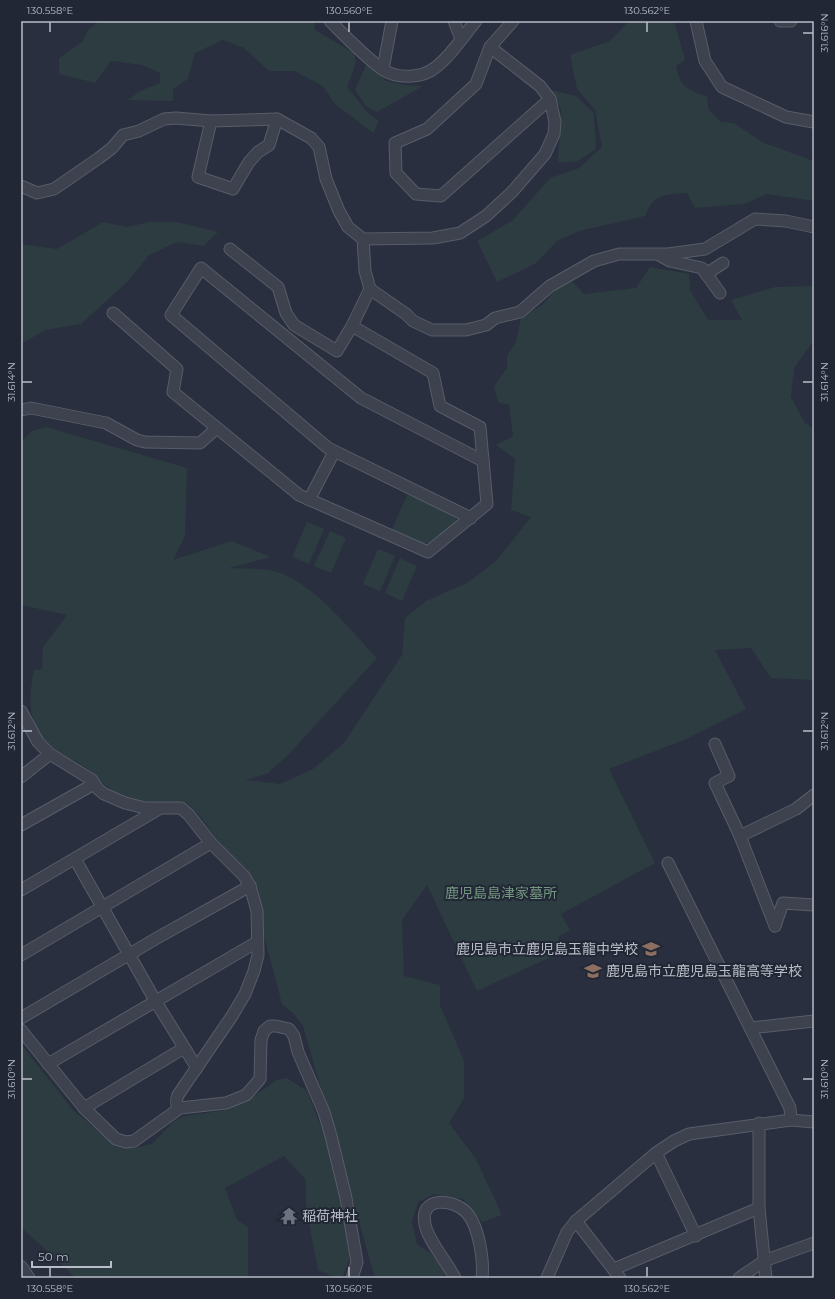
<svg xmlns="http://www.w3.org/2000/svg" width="835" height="1299" font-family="Montserrat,'Noto Sans JP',sans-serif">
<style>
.green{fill:#2c3c40}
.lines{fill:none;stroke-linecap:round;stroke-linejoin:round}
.minor-casing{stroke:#575d69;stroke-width:13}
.minor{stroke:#3d424e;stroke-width:11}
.ticks{fill:none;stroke:#b9bdc9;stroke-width:1.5}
.labels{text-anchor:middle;stroke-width:4;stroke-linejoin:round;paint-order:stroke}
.park-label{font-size:14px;fill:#739780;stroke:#212734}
.poi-label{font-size:14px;fill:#b9bdc9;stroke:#212734;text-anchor:start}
.neatline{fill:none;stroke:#b9bdc9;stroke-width:1.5}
.ticks-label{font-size:10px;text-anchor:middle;fill:#b9bdc9}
</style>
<rect width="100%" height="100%" fill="#292f3e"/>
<g class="green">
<polygon points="99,21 314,21 315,30 354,53 356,63 347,87 369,114 379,121 373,133 335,104 323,86 294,71 269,71 244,48 223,40 195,53 188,79 173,89 173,101 128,100 140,91 160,83 160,73 142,65 111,61 95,83 59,74 59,58 82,42 88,30"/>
<path d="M629,21H674L685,60L676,66C680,87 688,89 707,97L709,110L721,122L734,123L762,142L814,161V201L767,194L744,204L695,208L687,193C664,195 654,193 645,216L579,231L557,241L535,264L497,282L477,241L513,220L550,178L579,168L602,147L595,110L577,89L570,55L610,41Z"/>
<polygon points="367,63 386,81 406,85 423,86 377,112 366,106 355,90"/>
<polygon points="548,89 576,96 594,113 596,149 578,161 558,163 561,109"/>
<polygon points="103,222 127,227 149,222 177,222 218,232 203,246 177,242 149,255 127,282 81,324 45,330 21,344 21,244 57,249"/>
<path d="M650,267L689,274L690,290L708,320H742L731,300L775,287L812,286L814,289V340L794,368L791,397L805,423L814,429V680L771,678L751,648L715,650L746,709L686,739L609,769L655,863L561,914L570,930L558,937L564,951L477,991L427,885L402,920L404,976L440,985V1005L464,1061V1098L449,1123L476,1159L502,1215L482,1222L463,1199L434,1194L418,1202L412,1222L417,1244L431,1254L444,1270V1278H375L303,1026L294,1014L282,1004L264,936L258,888L250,873L222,846L200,816L187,803C181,802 174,802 168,802C154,802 143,806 129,801C112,794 99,778 85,767C77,761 67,757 59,752C28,731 27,703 34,670L42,669L43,647L67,615L21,605L22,441L32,431L46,427L187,468L185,536L173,560L232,541L271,557L229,568C242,569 256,568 269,570C310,577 349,629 377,658L288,755L267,774L245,780L280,784L313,769L344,743L402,655L405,618L426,601L467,583L496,561L531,517L511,510L515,459L496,445L513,436L509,405L498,402L494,386L507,368V356L516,342L521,318L542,305L556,289L570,279L584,294L636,288Z"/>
<polygon points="408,493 456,515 455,524 432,543 419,543 391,531"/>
<polygon points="307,522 324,529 309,564 292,557"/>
<polygon points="330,531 346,538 331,573 314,566"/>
<polygon points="378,549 395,556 380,591 363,584"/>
<polygon points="400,558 417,566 402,601 385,593"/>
<polygon points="21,1044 73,1110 112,1143 133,1148 152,1144 173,1122 184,1116 227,1110 260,1092 277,1080 287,1078 307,1091 326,1139 352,1253 342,1278 336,1278 318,1270 306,1208 306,1180 284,1156 225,1188 237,1220 248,1227 248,1278 76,1278 21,1227"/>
</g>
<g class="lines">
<g class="minor-casing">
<g id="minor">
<path d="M330,21C346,37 363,55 382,69C396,79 422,79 436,67C451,56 464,35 476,21"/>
<polyline points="454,21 461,39"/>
<polyline points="696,21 705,61 722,87 786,117 814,122"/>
<polyline points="780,21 791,21"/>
<polyline points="490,47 476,84 427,129 395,143 396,173 416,194 441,196 550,99"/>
<polyline points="383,69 392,21"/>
<polyline points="211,121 198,177 233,189 249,162 258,152 269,145 277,119"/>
<polyline points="21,186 37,193 54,189 99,158 112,148 123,135 139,131 164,119 176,118 211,121 277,119 311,138 319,147 326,179 339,211 348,227 363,239 433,238 460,233 486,216 512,192 545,154 554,134 555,122 550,99 540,86 490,47 513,21"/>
<polyline points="230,249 278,287 286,313 294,325 337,351 352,326"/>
<polyline points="659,255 670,261 702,268 720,293"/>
<polyline points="706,274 723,263"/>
<polyline points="370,289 406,314 413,321 432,330 466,330 486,325 495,318 520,312 550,286 594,261 619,254 668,254 705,249 755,219 786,221 814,227"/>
<polyline points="113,313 177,369 173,392 299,495 428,552 487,504 480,427 440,406 433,373 352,326 370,289 365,271 363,239"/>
<polyline points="21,410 31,408 106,423 137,440 145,442 200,443 217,428"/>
<polyline points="309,500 334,452"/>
<polyline points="471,518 328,448 171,315 201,268 361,398 483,461"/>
<path d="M21,711L38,742L50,754L92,780L98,789L104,794L125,803L145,808H181L189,815L211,843L244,876L250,886L257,911L258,955L254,971L245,994L232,1016L178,1095C176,1100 175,1104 180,1108"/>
<polyline points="715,744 729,776 715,783 740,836"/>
<polyline points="21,777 50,754"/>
<polyline points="21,825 94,784"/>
<polyline points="75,859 156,1002 197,1068"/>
<polyline points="668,863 790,1108 791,1120"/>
<polyline points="21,890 159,809"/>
<polyline points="775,926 740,836 796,809 814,795"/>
<polyline points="775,926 783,903 814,905"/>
<polyline points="21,955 211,843"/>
<polyline points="21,1018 157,938 250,886"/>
<polyline points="750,1028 814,1021"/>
<polyline points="21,1030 84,1108 116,1139 126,1142 134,1141 180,1108 226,1103 246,1095 260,1079 261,1040 264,1031 270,1026 276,1026 289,1029 294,1036 298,1052 324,1112 331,1136 346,1198 357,1262 352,1278"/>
<polyline points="48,1064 257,942"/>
<polyline points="84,1108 184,1048"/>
<polyline points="759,1123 759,1208 766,1278"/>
<polyline points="656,1153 696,1236"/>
<polyline points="576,1221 620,1278"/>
<polyline points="21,1266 29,1278"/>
<polyline points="614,1269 759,1208"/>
<path d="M455,1278C447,1262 427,1239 425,1224C419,1196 453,1198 467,1213C479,1227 484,1260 482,1278"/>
<polyline points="547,1278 567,1232 576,1221 656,1153 674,1141 689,1134 791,1120 814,1122"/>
<polyline points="739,1278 764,1261 814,1243"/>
</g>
</g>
<use href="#minor" class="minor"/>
</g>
<path class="ticks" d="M50,22V32M349,22V32M647,22V32M803,33H813M22,382H32M803,382H813M22,731H32M803,731H813M22,1079H32M803,1079H813M50,1267V1277M349,1267V1277M647,1267V1277"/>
<defs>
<g id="school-bare" transform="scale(1.38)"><path d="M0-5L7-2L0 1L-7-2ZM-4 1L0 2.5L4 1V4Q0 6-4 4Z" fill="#8d6e63" stroke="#212734" stroke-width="2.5" paint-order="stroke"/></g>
<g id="temple-bare" transform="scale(1.38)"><path d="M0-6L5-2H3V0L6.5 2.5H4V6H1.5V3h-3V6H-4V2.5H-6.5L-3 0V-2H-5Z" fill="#6b7280" stroke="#212734" stroke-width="2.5" paint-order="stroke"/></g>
</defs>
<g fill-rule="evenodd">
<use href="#school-bare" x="651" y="949"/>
<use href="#school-bare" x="593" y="971"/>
<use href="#temple-bare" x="289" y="1216"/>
</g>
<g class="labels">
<g class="park-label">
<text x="501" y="898">鹿児島島津家墓所</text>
</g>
<g class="poi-label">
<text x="638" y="954" text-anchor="end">鹿児島市立鹿児島玉龍中学校</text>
<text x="606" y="976">鹿児島市立鹿児島玉龍高等学校</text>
<text x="302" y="1221">稲荷神社</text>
</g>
</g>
<rect width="835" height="1299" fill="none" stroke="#212734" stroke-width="44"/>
<path d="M32 1261v6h79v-6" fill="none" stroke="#b9bdc9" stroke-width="2"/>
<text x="38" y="1261" font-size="12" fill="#b9bdc9" stroke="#212734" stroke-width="3" paint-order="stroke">50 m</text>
<rect x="22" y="22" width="791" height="1255" class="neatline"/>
<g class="ticks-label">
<text x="50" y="14">130.558°E</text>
<text x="349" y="14">130.560°E</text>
<text x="647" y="14">130.562°E</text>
<text transform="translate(824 33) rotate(-90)" y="4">31.616°N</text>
<text transform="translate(11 382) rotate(-90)" y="4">31.614°N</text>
<text transform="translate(824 382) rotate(-90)" y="4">31.614°N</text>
<text transform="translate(11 731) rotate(-90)" y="4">31.612°N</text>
<text transform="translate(824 731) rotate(-90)" y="4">31.612°N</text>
<text transform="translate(11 1079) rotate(-90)" y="4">31.610°N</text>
<text transform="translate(824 1079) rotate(-90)" y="4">31.610°N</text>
<text x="50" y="1292">130.558°E</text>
<text x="349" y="1292">130.560°E</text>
<text x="647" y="1292">130.562°E</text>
</g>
</svg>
